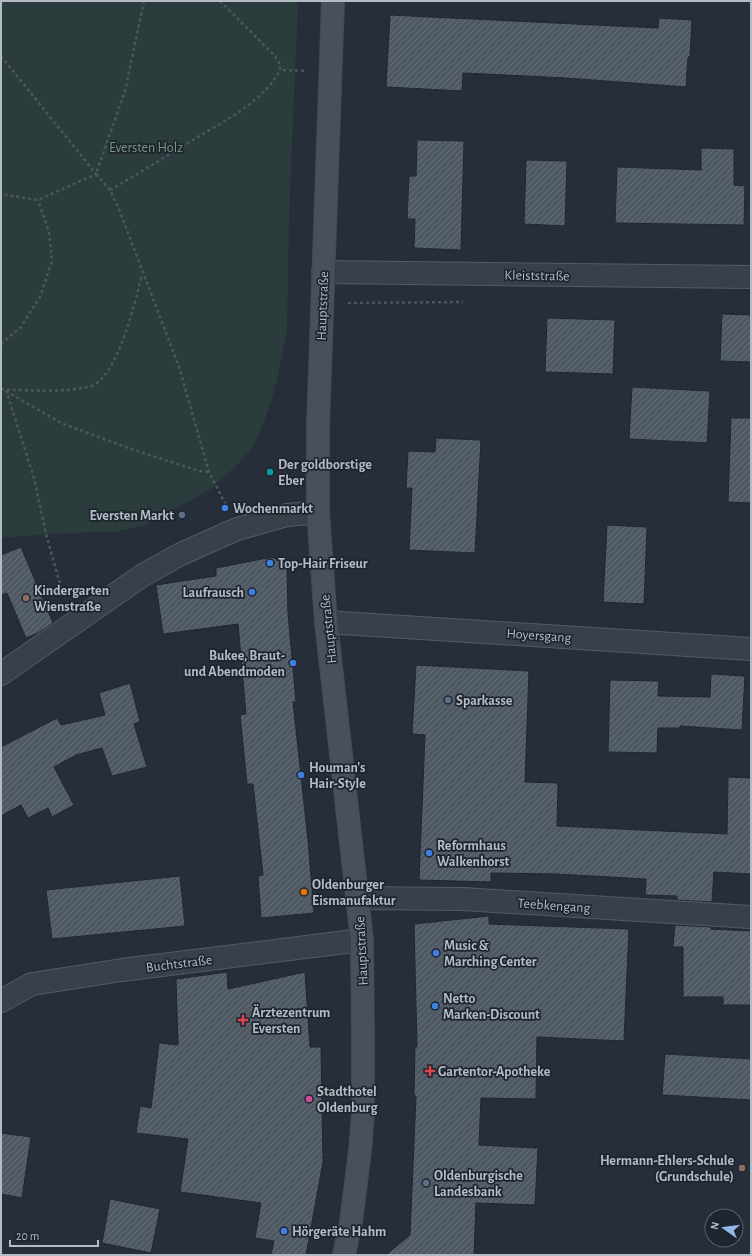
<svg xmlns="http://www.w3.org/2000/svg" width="752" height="1256" font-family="'Alegreya Sans',sans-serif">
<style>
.green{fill:#2b3c3c}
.building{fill:url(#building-hatch);stroke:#202730}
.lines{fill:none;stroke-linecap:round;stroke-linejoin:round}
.street-casing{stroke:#545b64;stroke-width:24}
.secondary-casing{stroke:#424952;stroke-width:24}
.path{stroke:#49595b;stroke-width:2.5;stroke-dasharray:3 3;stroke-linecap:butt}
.street{stroke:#39404a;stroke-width:22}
.secondary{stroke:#48505c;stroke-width:22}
.culture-dot{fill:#0f9aa8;stroke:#1e252e;stroke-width:1.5}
.shop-dot{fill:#3f7fe0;stroke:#1e252e;stroke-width:1.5}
.service-dot{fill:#5c6f8a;stroke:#1e252e;stroke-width:1.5}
.education-dot{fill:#8d6e63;stroke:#1e252e;stroke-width:1.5}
.food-dot{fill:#e8710a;stroke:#1e252e;stroke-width:1.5}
.health-dot{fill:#e0444e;stroke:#1e252e;stroke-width:1.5}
.hotel-dot{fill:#d1479c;stroke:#1e252e;stroke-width:1.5}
.labels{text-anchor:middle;stroke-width:3.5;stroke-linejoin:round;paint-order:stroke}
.park-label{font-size:14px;fill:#76987d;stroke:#1e252e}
.street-label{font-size:14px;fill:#b5bbc5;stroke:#1e252e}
.poi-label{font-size:14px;font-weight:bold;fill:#b5bbc5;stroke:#1e252e;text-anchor:start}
</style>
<defs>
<pattern id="building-hatch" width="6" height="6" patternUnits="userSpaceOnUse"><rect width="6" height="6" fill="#4e5964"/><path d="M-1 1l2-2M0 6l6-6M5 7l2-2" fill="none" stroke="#656f79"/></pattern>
</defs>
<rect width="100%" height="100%" fill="#262e39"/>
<polygon class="green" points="1,1 298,1 289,217 287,330 279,371 271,402 258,437 251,450 234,468 209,490 146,525 114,532 65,533 1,538"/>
<g class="building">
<polygon points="390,15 658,28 659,18 692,20 690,57 688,57 686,87 566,78 463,73 462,91 386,87"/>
<polygon points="417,140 464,141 461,250 414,248 415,219 407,219 409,176 416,176"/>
<polygon points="701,148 734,149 734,185 745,186 744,225 615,223 617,167 701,170"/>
<polygon points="526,160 567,161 565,226 524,224"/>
<polygon points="722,314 751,315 751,362 720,361"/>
<polygon points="547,318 615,320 613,374 545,372"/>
<polygon points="632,387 710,391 707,443 629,439"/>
<polygon points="731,418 751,418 751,503 728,502"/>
<polygon points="436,438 481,440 475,553 409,550 412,488 406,488 408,451 435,452"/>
<polygon points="607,525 647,527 644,604 603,602"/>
<polygon points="21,547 53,623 38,633 26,638 7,593 1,595 1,555"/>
<polygon points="272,557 284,563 287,570 288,613 296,702 293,702 308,840 314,913 261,918 258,876 263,875 253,784 247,784 240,715 246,714 238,624 163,634 156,585 216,576 216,568"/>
<polygon points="416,665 529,671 525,782 558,783 557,826 727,834 728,777 751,778 751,874 714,872 712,902 677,900 677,896 645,895 646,879 556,874 491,873 491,882 419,880 425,735 412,734"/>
<polygon points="711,674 745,676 742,730 680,726 680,728 658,728 657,753 608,752 610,680 659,681 658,696 710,697"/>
<polygon points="130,683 140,721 134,724 147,767 112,776 102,748 76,755 54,767 74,805 52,817 48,808 28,818 21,805 1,816 1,747 57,718 61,725 105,715 99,693"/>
<polygon points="180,876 185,926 52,939 46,890"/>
<polygon points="489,916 489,924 629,929 624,1041 537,1037 536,1099 481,1098 479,1145 538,1148 535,1205 476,1203 474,1255 386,1255 410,1235 416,1096 414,1096 415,1047 417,1047 414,924"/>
<polygon points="675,925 711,927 711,929 751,931 751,1005 723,1005 723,997 683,997 683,947 673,947"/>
<polygon points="227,972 228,989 305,972 310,1047 321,1047 323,1162 306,1255 271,1255 274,1241 255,1238 261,1203 180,1192 188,1139 136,1133 140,1106 151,1108 159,1043 178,1045 176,979"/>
<polygon points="665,1054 751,1059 751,1100 662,1095"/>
<polygon points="1,1133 31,1137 22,1198 1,1194"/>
<polygon points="110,1199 160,1209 151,1253 102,1243"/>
</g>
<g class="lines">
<g class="street-casing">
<g id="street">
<polyline points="323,272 751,277"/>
<polyline points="326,622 751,649"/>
<polyline points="1,674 143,575 181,554 237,529 287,515 318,512"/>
<polyline points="358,898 463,899 751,917"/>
<polyline points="1,1001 32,984 122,970 362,940"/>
</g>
</g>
<g class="secondary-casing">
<polyline id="secondary" points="333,1 318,426 318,512 326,622 362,940 363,1037 363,1114 360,1151 351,1222 344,1255"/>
</g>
<g class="path">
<polyline points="144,1 125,91 96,174 110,190 119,209 179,367 209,472 226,505"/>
<polyline points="220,1 274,55 279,62 280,70 304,71"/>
<polyline points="1,56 96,174 38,200 1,194"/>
<path d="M110,190C136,175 162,159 188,143C220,123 263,103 280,70"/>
<polyline points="348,303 463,302"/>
<polyline points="1,344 21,327 40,297 52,261 49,232 38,200"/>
<path d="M1,389L6,390C31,390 66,393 91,386C118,377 135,301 142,275"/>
<polyline points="6,390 34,478 46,534 64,598"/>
<polyline points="6,391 61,423 128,448 199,471 209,472"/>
</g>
<use href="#street" class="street"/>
<use href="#secondary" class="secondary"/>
</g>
<circle class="culture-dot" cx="270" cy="472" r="4"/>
<g class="shop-dot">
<circle cx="225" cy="508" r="4"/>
<circle cx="270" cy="563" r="4"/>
<circle cx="252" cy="592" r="4"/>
<circle cx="293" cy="663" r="4"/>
<circle cx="301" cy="775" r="4"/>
<circle cx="429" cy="853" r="4"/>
<circle cx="436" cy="953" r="4"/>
<circle cx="435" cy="1006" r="4"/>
<circle cx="284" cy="1231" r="4"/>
</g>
<g class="service-dot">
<circle cx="182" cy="515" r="4"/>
<circle cx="448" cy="700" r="4"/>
<circle cx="426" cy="1183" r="4"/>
</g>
<g class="education-dot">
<circle cx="26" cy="598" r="4"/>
<circle cx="742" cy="1168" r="4"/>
</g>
<circle class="food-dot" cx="304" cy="892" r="4"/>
<g class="health-dot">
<path d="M241 1014h4v4h4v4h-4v4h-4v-4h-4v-4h4z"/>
<path d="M428 1065h4v4h4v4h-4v4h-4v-4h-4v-4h4z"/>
</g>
<circle class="hotel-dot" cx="309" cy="1099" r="4"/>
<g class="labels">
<g class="park-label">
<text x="146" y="152">Eversten Holz</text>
</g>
<g class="street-label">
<text transform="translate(537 275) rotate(1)" y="5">Kleiststraße</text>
<text transform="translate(322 306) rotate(-88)" y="5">Hauptstraße</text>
<text transform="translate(328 629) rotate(-96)" y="5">Hauptstraße</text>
<text transform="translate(539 635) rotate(4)" y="5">Hoyersgang</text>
<text transform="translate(554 905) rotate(4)" y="5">Teebkengang</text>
<text transform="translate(361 951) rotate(-93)" y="5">Hauptstraße</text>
<text transform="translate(179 963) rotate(-7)" y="5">Buchtstraße</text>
</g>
<g class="poi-label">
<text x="278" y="469">Der goldborstige<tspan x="278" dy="16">Eber</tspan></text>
<text x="233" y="513">Wochenmarkt</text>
<text x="174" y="520" text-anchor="end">Eversten Markt</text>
<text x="278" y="568">Top-Hair Friseur</text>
<text x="34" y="595">Kindergarten<tspan x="34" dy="16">Wienstraße</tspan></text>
<text x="244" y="597" text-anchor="end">Laufrausch</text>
<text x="285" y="660" text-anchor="end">Bukee, Braut-<tspan x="285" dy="16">und Abendmoden</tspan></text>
<text x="456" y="705">Sparkasse</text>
<text x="309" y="772">Houman's<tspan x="309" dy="16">Hair-Style</tspan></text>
<text x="437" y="850">Reformhaus<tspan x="437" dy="16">Walkenhorst</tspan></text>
<text x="312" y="889">Oldenburger<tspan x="312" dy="16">Eismanufaktur</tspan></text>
<text x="444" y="950">Music &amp;<tspan x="444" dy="16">Marching Center</tspan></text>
<text x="443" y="1003">Netto<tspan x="443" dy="16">Marken-Discount</tspan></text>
<text x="252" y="1017">Ärztezentrum<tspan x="252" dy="16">Eversten</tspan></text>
<text x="438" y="1076">Gartentor-Apotheke</text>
<text x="317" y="1096">Stadthotel<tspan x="317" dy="16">Oldenburg</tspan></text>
<text x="734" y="1165" text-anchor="end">Hermann-Ehlers-Schule<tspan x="734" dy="16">(Grundschule)</tspan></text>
<text x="434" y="1180">Oldenburgische<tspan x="434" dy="16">Landesbank</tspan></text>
<text x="292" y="1236">Hörgeräte Hahm</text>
</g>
</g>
<rect width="752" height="1256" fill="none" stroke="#b5bbc5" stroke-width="4"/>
<g transform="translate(724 1228) rotate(284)"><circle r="19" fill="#1e252e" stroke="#5a616a"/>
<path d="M0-3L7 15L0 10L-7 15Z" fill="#94b8eb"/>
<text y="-6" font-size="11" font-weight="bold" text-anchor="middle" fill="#b5bbc5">N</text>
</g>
<path d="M10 1240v6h88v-6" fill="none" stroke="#b5bbc5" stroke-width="2"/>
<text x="16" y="1240" font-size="12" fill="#b5bbc5" stroke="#1e252e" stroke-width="3" paint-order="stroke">20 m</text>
</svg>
